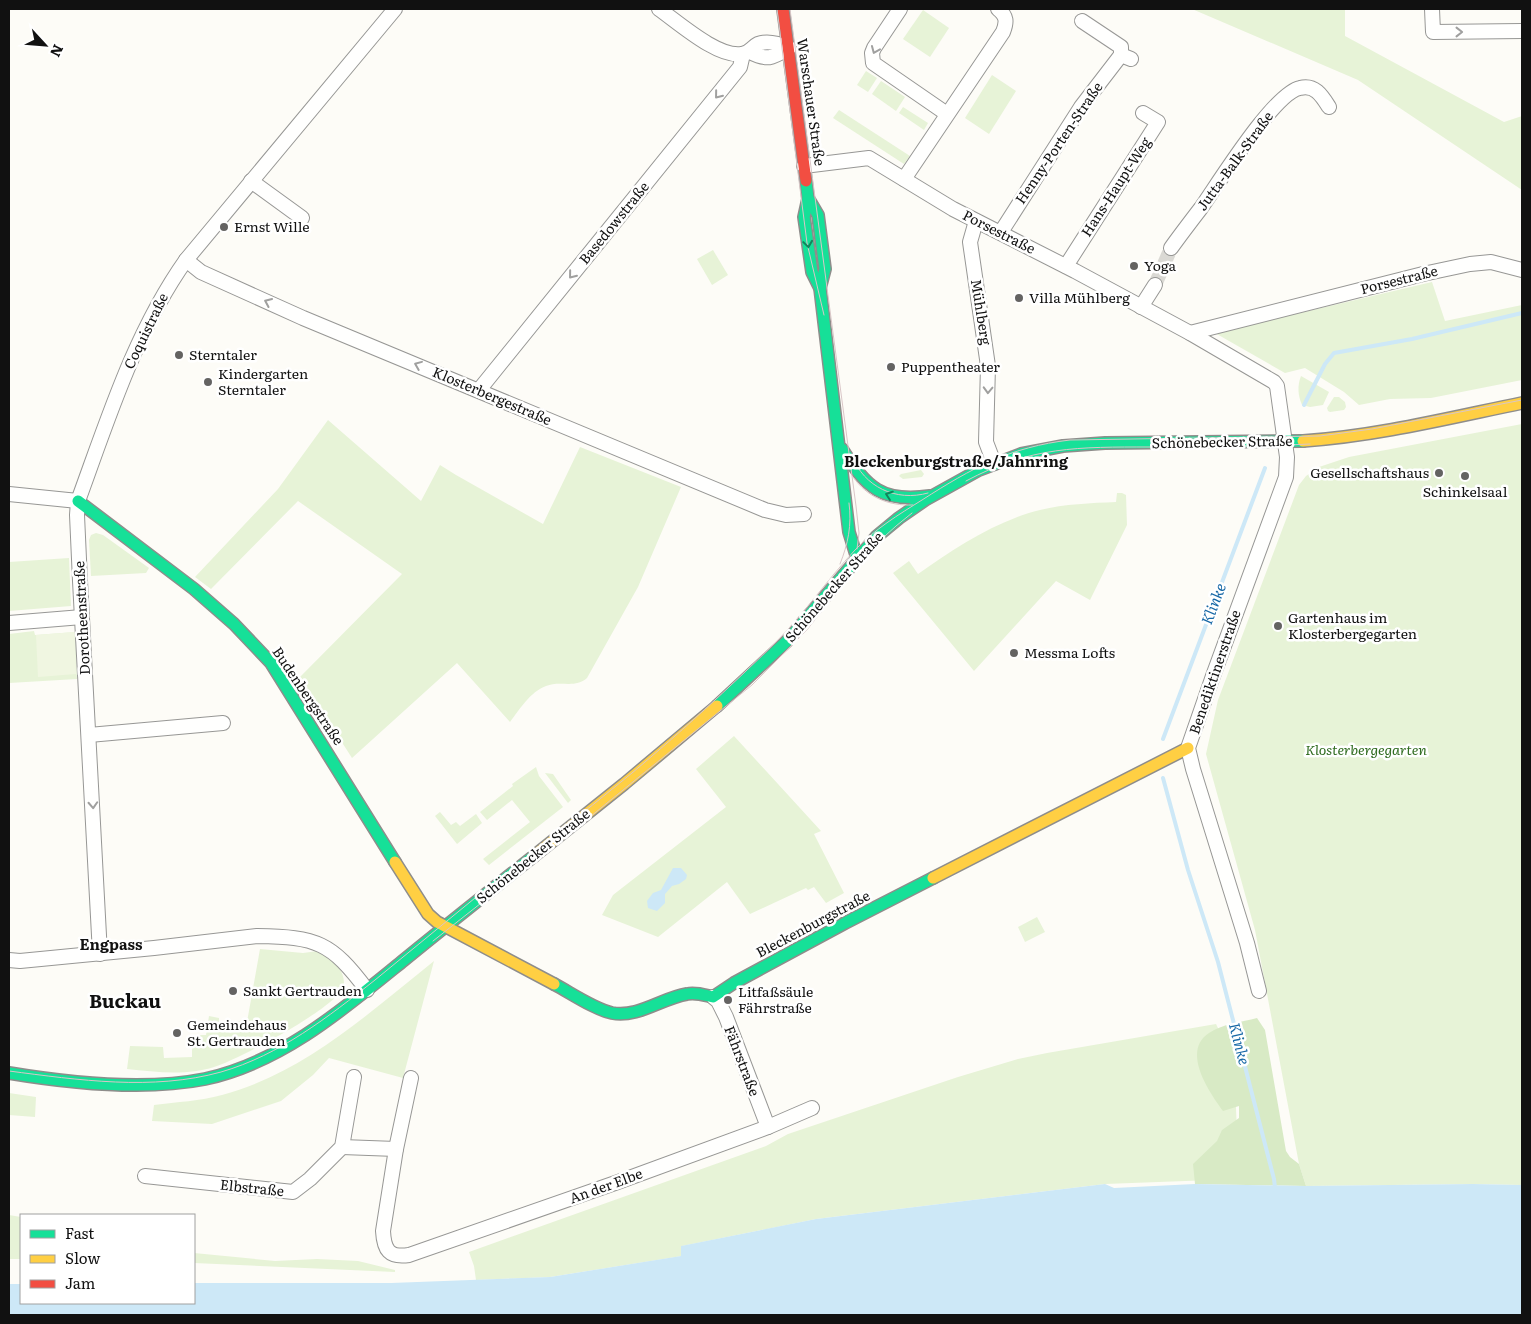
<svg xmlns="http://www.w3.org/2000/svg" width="1531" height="1324" font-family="Literata,serif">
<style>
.green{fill:#e7f3d7}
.forest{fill:#d8eac5}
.pitch{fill:#f0f6e1}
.water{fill:#cde8f7}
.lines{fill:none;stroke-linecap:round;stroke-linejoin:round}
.stream{stroke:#cde8f7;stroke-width:4}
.street-tunnel{stroke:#dad9d4;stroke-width:14;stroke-dasharray:14 7;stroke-linecap:butt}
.street-casing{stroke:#979795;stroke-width:16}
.fast-casing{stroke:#8e8d8b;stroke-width:14}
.slow-casing{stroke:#8e8d8b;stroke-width:14}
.jam-casing{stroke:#8e8d8b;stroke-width:14}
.street{stroke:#fffffe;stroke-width:14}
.fast{stroke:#16e098;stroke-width:11}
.slow{stroke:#ffcf43;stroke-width:11}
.jam{stroke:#f24e42;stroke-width:11}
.tram{stroke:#d9c6c7;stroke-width:1}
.oneway{stroke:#a0a09f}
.oneway2{stroke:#14835b}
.poi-dot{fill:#646362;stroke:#fff;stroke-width:2}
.labels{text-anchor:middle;stroke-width:5;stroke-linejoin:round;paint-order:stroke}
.street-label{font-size:14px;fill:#111;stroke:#fff}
.poi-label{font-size:14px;fill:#111;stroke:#fff;text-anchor:start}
.park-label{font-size:14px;font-style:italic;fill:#2f6b1f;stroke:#fff}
.neighbourhood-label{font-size:15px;font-weight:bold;fill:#111;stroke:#fff}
.water-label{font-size:15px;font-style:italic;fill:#1768a6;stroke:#fff}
.district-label{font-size:19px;font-weight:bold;fill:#111;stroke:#fff}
</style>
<rect width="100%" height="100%" fill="#fdfcf7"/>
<g class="green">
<polygon points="1192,9 1345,9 1345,36 1504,122 1522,116 1522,190 1358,80"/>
<polygon points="923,10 949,28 930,57 903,39"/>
<polygon points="866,71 877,78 868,92 857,85"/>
<polygon points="992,75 1016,91 989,134 965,118"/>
<polygon points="881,81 905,97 896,111 872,94"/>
<polygon points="903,107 928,123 924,130 899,113"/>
<polygon points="839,110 910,156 904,164 833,118"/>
<polygon points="713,250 728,275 712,285 697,259"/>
<polygon points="1432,282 1445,321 1522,305 1522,380 1431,398 1390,399 1359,405 1344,392 1305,368 1285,373 1215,333"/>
<path d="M1301,376L1329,392L1323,405L1310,407L1302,405C1298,396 1297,386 1301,376Z"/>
<polygon points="1334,397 1339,397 1345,402 1346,407 1344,410 1330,412 1328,411 1327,408"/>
<path d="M328,420L421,501L440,465L456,475L543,524L580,447L681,487L638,587L587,678C575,689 560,680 546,686C530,692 520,709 510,722L457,663L352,758L300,677L402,574L298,501L211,589L195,577L278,489Z"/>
<polygon points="1522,424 1522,1185 1473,1184 1306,1186 1299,1164 1255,930 1206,754 1218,700 1299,485 1306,476 1319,467 1349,457"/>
<polygon points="921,470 924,474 922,477 903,479 899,476 901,474"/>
<path d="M1117,493H1122L1126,495L1127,525L1090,600L1056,581L974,671L893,573L909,561L918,574C953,549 997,520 1040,510C1065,504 1091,503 1116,502Z"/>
<polygon points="96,533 103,535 149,568 146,573 91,576 89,540 91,535"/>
<polygon points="69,558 71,606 9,611 9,562"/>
<polygon points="34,631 35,635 75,632 77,679 9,683 9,634"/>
<polygon points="734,736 821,831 814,834 844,893 826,903 814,887 808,890 806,888 750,914 727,882 658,937 602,915 613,895 726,807 696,769"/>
<polygon points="536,767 539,776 563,807 489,865 483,859 530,822 512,800 487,820 480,812 513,786 512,784"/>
<polygon points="545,773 553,774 571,800 568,803"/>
<polygon points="440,812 451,825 456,822 460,826 476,814 482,823 457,844 435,816"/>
<polygon points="1037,917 1045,932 1025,942 1018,927"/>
<path d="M260,949L303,953L318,951C331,959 345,968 344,985C342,1005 236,1061 214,1067C187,1076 155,1072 127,1069L130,1046L163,1047L164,1058L192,1057V1035H206L209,1016L219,1018V1025L226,1027H233L236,1021L247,1022Z"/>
<path d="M434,961L403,1078L329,1058L313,1075L281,1101L212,1124L152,1121L154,1105C177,1102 200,1101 222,1095C304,1073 369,1013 434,961Z"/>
<polygon points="1216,1024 1234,1061 1239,1179 1105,1184 816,1219 682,1246 682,1256 550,1277 476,1280 474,1266 469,1252 766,1146 788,1134 958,1077 1018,1059 1047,1053"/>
<polygon points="9,1093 36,1097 35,1117 9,1115"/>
<polygon points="9,1215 21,1217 21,1259 9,1259"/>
<polygon points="194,1253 275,1261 317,1259 358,1261 395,1270 395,1272 194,1263"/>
</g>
<path class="forest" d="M1257,1018L1265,1030L1286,1151L1290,1157L1299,1164L1306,1186L1195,1184L1193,1164L1217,1141L1222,1130L1239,1118V1106L1223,1111C1209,1092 1181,1051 1209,1033C1222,1024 1242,1022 1257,1018Z"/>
<polygon class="pitch" points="75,632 76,674 38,677 36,635"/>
<g class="water">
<polygon points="673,868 681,868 687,875 686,879 679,884 672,886 665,894 665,903 657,911 648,908 647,901 653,893 661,890"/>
<polygon points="1105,1184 1114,1188 1195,1184 1306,1186 1473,1184 1522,1185 1522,1315 9,1315 9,1284 21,1284 21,1303 194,1303 194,1283 391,1283 550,1277 681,1256 681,1246 816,1219"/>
</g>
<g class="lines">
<g class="stream">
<polyline points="1304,405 1325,364 1334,353 1412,339 1522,313"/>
<polyline points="1163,739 1265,468"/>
<polyline points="1163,778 1188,870 1218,962 1274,1179 1275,1188"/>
</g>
<polyline class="street-tunnel" points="1155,285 1171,248"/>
<g class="street-casing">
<g id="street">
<path d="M659,9C679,23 718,58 742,54C750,53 752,47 758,44C768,40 780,44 789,48"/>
<polyline points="900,9 874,48 872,53 873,63 947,114"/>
<polyline points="1432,9 1433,32 1522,31"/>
<polyline points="1082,21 1121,47 1121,55"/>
<path d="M750,52C768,61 772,58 789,48"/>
<polyline points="804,166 869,158 953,209 1075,271 1190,333 1274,382 1277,386 1287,457 1286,477 1213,676 1188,748 1193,769 1247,943 1259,991"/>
<path d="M904,179L1003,32C1007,22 1007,16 998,9"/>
<polyline points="251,181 302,218"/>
<polyline points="976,221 970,242 988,366 986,442 994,463"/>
<polyline points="1001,232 1081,107 1121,55 1131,59"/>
<path d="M1171,248C1181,234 1191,221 1201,208C1218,184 1274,93 1300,88C1315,84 1322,96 1329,107"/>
<polyline points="186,260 201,272 303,318 765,510 786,515 804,514"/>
<polyline points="1066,266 1158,122 1143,113"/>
<polyline points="1141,307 1155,285"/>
<polyline points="1190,333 1423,274 1470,264 1491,262 1522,270"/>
<polyline points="479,390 740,67 743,54"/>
<polyline points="9,494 78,501"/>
<polyline points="9,623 82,617"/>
<polyline points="89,735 223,723"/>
<path d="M100,954L80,581L77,515L78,501C108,419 135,332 186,260L395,9"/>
<path d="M9,960L20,961L154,948L257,936C317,937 331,942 367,990"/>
<polyline points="713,997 718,1001 726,1017 768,1127"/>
<path d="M411,1078L396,1149L383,1231C384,1250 389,1258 409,1255L618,1182L768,1127L812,1108"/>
<polyline points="342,1147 396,1149"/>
<polyline points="145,1176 293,1192 310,1179 342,1147 354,1077"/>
</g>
</g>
<g class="fast-casing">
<g id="fast">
<polyline points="806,181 808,198 818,215 825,269 820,288"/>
<polyline points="808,199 804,217 812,272 820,288 849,532 857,558"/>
<path d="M842,449C867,488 882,503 930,496"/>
<polyline points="78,501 194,589 234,624 271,663 395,862"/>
<polyline points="717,706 787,641 876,537 899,518 925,500 979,470 1021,454 1063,446 1105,443 1303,441"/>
<path d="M554,984C571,993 594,1009 612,1013C638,1018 662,998 687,994C696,992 704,995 713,997L734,983L845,923L933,878"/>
<path d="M9,1073C69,1083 145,1091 205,1079C281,1063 345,1008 404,960C447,925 491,890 534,856"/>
</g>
</g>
<g class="slow-casing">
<g id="slow">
<path d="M1303,441C1377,436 1449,418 1522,403"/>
<polyline points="534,856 624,784 717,706"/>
<polyline points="395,862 428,914 437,922 554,984"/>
<polyline points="933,878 1188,748"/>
</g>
</g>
<g class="jam-casing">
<polyline id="jam" points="783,9 806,181"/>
</g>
<use href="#street" class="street"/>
<use href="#fast" class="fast"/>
<use href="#slow" class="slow"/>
<use href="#jam" class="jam"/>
<g class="tram">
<polyline points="777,9 807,243 824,315"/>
<polyline points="790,9 856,506 859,533 857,549"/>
<path d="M852,456C864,487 896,502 928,493"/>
<path d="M853,477C867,497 888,506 913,505"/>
<path d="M966,481C1031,446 1079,447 1150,447C1204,446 1257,447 1310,444"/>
<path d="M840,564C848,544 852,525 849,503"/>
<polyline points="433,941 585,821 752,685 806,631 874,546 896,526 912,513"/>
<path d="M9,1071C78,1080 153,1091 221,1072C280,1055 328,1017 375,980C408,953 442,925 475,898C527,856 580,816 632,773C681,732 729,688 775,643C804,614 827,580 855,550C875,529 898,515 922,500C972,468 1010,447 1070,440L1320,436L1372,429L1522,400"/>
</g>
</g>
<defs><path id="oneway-chevron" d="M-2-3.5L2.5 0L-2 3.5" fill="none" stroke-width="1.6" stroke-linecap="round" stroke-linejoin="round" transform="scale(1.25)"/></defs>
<g class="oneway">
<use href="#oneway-chevron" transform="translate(1459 32)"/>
<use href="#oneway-chevron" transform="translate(875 50) rotate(113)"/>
<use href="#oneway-chevron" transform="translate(718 95) rotate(129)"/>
<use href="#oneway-chevron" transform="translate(572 275) rotate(129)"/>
<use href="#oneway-chevron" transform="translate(268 302) rotate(-156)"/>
<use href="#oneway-chevron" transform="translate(418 365) rotate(-158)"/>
<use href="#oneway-chevron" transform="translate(988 390) rotate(92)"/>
<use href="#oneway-chevron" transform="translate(93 805) rotate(87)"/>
</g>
<g class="oneway2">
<use href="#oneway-chevron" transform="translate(808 244) rotate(82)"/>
<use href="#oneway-chevron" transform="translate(889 495) rotate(-161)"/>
</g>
<g class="poi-dot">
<circle cx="224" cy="227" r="5"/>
<circle cx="1134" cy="266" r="5"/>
<circle cx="1019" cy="298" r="5"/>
<circle cx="179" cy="355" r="5"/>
<circle cx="891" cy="367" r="5"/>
<circle cx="208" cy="382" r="5"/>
<circle cx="1439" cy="473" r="5"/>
<circle cx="1465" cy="476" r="5"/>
<circle cx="1278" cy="626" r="5"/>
<circle cx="1014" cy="653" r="5"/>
<circle cx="233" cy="991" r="5"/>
<circle cx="728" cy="1000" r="5"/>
<circle cx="177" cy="1033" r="5"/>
</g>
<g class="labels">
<g class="street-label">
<text transform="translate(811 102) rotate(82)" y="5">Warschauer Straße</text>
<text transform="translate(1059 143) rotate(-56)" y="5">Henny-Porten-Straße</text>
<text transform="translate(1235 161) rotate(-54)" y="5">Jutta-Balk-Straße</text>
<text transform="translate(1116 187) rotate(-57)" y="5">Hans-Haupt-Weg</text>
<text transform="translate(614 223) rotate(-51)" y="5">Basedowstraße</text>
<text transform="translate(999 232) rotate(27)" y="5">Porsestraße</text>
<text transform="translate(1399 280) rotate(-14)" y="5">Porsestraße</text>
<text transform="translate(981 312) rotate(81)" y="5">Mühlberg</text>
<text transform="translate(146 331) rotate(-64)" y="5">Coquistraße</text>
<text transform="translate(492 396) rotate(23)" y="5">Klosterbergestraße</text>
<text transform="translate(1222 442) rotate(-1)" y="5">Schönebecker Straße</text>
<text transform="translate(834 587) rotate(-49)" y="5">Schönebecker Straße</text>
<text transform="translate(82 618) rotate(-93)" y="5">Dorotheenstraße</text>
<text transform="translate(1215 672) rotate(-71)" y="5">Benediktinerstraße</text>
<text transform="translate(308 696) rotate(56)" y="5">Budenbergstraße</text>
<text transform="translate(533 856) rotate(-39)" y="5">Schönebecker Straße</text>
<text transform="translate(813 924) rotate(-28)" y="5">Bleckenburgstraße</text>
<text transform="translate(742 1061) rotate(69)" y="5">Fährstraße</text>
<text transform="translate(606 1186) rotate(-20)" y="5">An der Elbe</text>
<text transform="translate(252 1188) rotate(6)" y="5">Elbstraße</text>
</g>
<g class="poi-label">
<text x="234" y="232">Ernst Wille</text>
<text x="1144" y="271">Yoga</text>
<text x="1029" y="303">Villa Mühlberg</text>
<text x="189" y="360">Sterntaler</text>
<text x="901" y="372">Puppentheater</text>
<text x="218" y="379">Kindergarten<tspan x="218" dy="16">Sterntaler</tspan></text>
<text x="1429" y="478" text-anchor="end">Gesellschaftshaus</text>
<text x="1465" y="497" text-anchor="middle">Schinkelsaal</text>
<text x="1288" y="623">Gartenhaus im<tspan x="1288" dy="16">Klosterbergegarten</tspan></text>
<text x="1024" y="658">Messma Lofts</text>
<text x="243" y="996">Sankt Gertrauden</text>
<text x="738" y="997">Litfaßsäule<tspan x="738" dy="16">Fährstraße</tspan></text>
<text x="187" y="1030">Gemeindehaus<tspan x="187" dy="16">St. Gertrauden</tspan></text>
</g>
<g class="park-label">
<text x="1366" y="755">Klosterbergegarten</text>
</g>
<g class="neighbourhood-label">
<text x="956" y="467">Bleckenburgstraße/Jahnring</text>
<text x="111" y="950">Engpass</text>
</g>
<g class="water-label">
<text transform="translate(1214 604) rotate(-69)" y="5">Klinke</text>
<text transform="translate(1239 1044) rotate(75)" y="5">Klinke</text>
</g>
<g class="district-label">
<text x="125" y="1008">Buckau</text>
</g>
</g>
<rect width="1531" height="1324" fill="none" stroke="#111111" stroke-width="20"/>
<rect x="20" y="1214" width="175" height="90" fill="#ffffff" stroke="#a0a0a0"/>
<rect x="30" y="1230" width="25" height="8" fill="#16e098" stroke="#a0a0a0"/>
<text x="65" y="1239" font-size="15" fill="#111111">Fast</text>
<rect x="30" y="1255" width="25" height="8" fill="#ffcf43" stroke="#a0a0a0"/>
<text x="65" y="1264" font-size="15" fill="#111111">Slow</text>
<rect x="30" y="1280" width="25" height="8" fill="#f24e42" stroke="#a0a0a0"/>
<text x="65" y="1289" font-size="15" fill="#111111">Jam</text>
<g transform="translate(45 45) rotate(116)" stroke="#ffffff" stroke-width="4" paint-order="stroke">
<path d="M0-4L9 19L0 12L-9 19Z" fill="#111111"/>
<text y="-8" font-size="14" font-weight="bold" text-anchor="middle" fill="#111111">N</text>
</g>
</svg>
